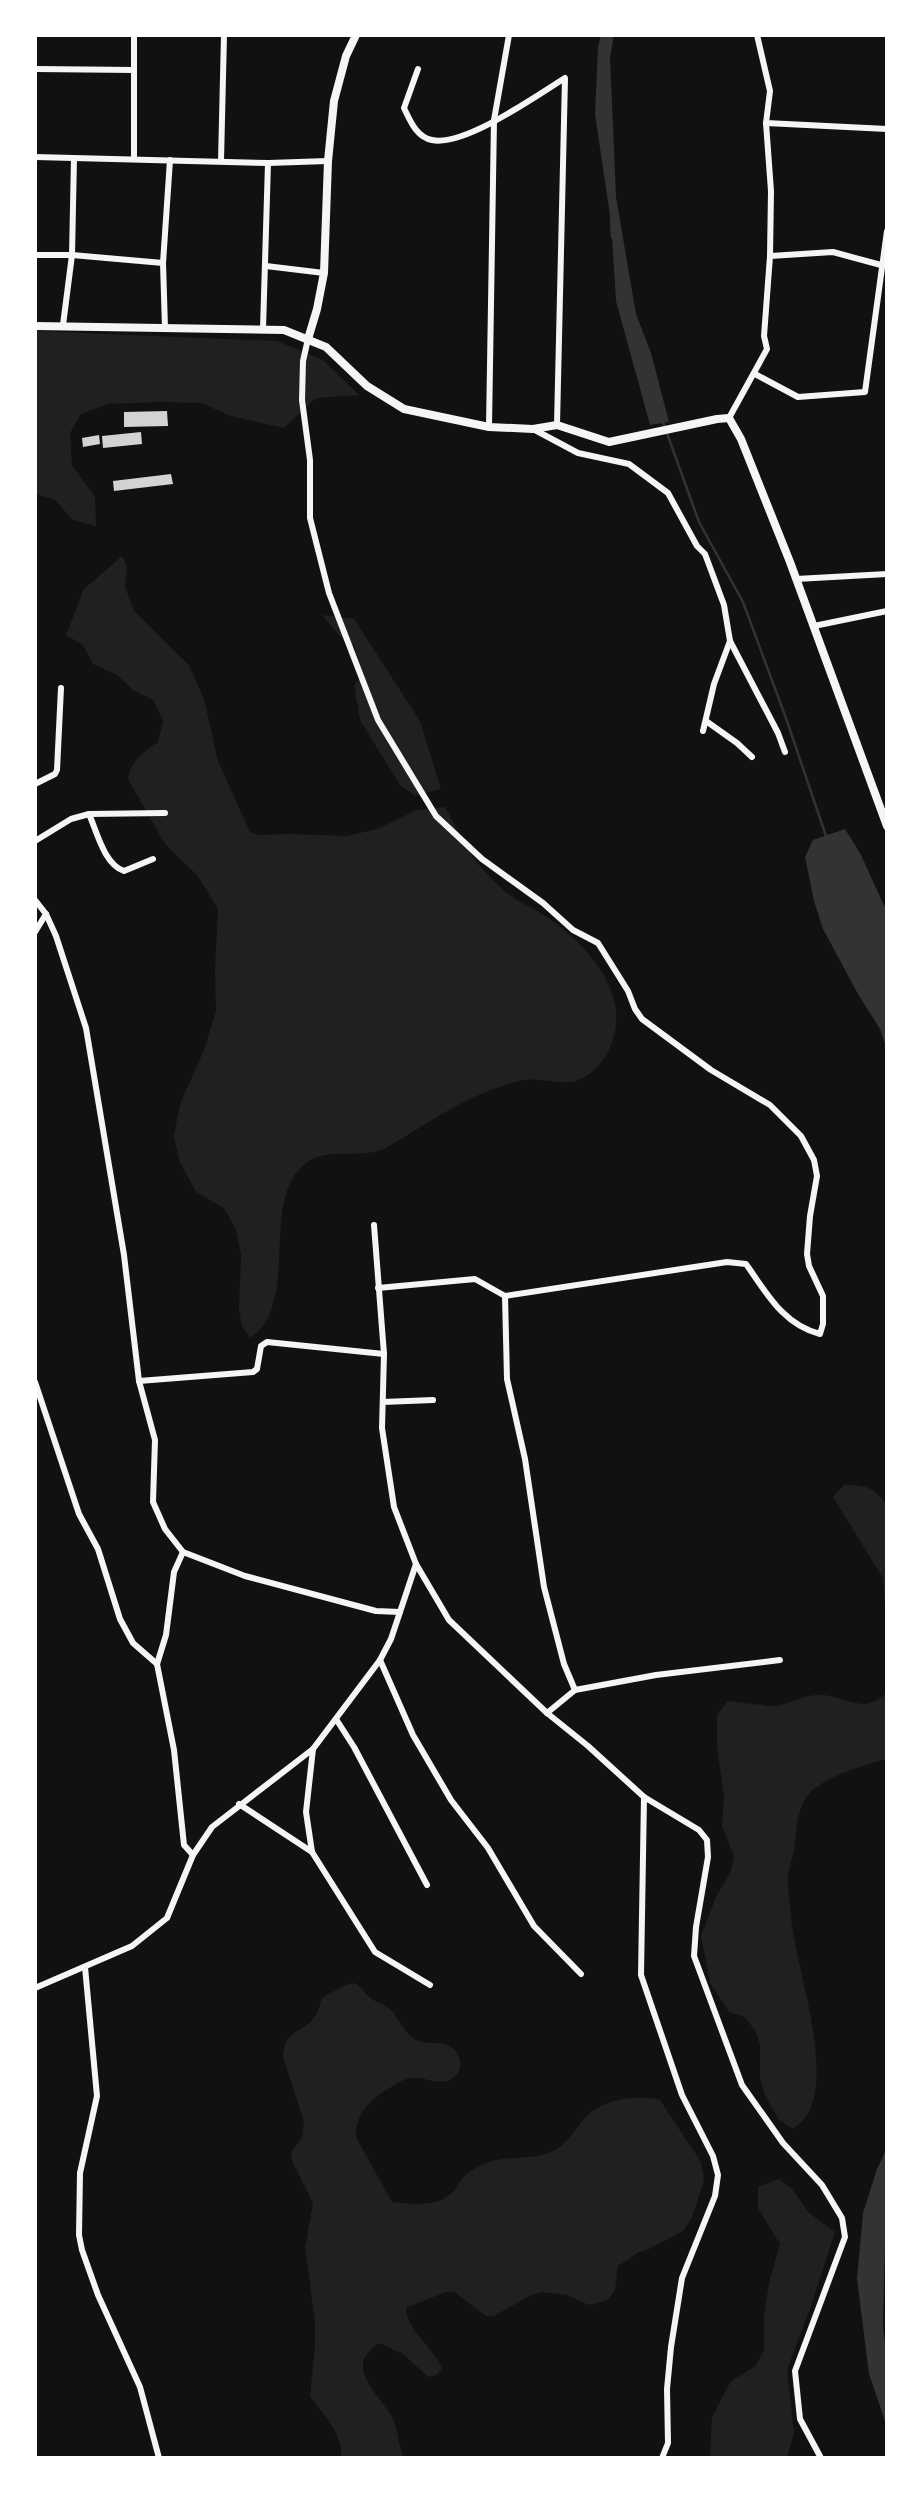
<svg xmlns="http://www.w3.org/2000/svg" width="922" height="2493" font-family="'Fira Sans Condensed',sans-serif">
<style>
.green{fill:#202020}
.water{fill:#333}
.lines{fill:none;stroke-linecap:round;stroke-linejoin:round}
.stream{stroke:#333;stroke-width:2.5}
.building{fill:#d3d3d3}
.minor{stroke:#f5f5f5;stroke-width:6}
.tertiary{stroke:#f5f5f5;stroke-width:8}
</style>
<rect width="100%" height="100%" fill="#111"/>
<g class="green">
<polygon points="35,331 277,341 323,360 359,395 316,398 284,428 231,416 201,403 161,402 108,404 81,414 70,433 72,465 95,497 96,526 73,520 54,499 35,494"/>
<path d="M122,556L127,567L125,587L134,611L189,665L204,699L218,761L250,832L258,835L291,834L347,836L377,829L417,810L445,807C456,826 466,850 480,866C489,876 500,888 511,896C521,904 536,909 547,917C585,943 629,990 613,1039C608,1057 595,1074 576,1081C563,1086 537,1076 519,1081C464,1095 430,1123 382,1150C359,1158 330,1148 309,1161C256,1195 303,1303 250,1338L242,1326L239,1310L241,1254L236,1230L224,1208L196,1192L179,1160L174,1136L180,1104L204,1050L216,1011L215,969L218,909L197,875L165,844L128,779C130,762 144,751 158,742L163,721L153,700L133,690L117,675L93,664L83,645L66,635L84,589Z"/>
<polygon points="322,615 354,619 420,721 441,789 415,796 400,785 360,720 354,685 364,675 354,646 339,635"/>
<path d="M844,1485C867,1485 873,1487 887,1505V1634L883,1578L833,1497Z"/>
<path d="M887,1692V1759C862,1766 835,1773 814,1789C798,1802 797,1824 795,1843C794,1858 787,1868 788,1884C790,1905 791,1927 796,1947C804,1989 832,2081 805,2118C802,2122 796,2126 793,2129L779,2120L764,2093L760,2077V2045L755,2030L744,2017L729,2012L710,1983L701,1936L716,1897L731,1871L734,1856L722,1826L724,1795L717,1747V1715L728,1701C737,1702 772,1707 777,1706C794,1702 802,1695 820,1695C835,1695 848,1703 863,1704C873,1704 880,1699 887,1692Z"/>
<path d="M354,1983C362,1986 363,1992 369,1997C376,2003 386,2004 392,2011C400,2021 404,2033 416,2040C425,2045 438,2041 447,2045C464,2052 465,2076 447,2081C435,2084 422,2076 410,2078C403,2079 397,2084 391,2087C372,2098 355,2113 356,2137L392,2202C412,2204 436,2208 453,2192C457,2189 458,2183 462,2179C468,2172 480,2165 489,2162C510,2155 537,2161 557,2149C570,2140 575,2129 585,2118C602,2099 637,2094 660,2100L701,2162L704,2179L702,2187L692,2218L683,2231L647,2250L639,2252L618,2266L615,2290L610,2297L605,2301L589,2305L567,2295L541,2292L531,2295L494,2316H486L454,2292H446L406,2308C406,2330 434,2348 442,2368L437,2375L428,2377L403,2354L379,2343C340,2368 383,2396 394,2421C399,2433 398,2447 404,2458H341C343,2434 324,2414 310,2397L315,2346V2321L305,2248L313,2203L291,2159L292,2151L302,2138L304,2122L283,2057C285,2027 303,2035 316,2015C319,2010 320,2003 322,1998L345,1985Z"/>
<polygon points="779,2179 792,2189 809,2213 835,2232 811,2306 787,2370 794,2433 787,2458 710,2458 712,2417 731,2381 756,2366 764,2350 764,2316 769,2283 780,2244 758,2208 758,2187"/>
</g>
<g class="water">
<polygon points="601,35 614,35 610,57 616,197 636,314 651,353 669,422 650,425 616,301 611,222 595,114 598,47"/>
<polygon points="845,829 860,853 887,912 887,1050 880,1029 858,994 823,929 814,901 805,857 813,840"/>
<polygon points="887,2148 883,2327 887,2360 887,2427 869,2374 857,2279 863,2213 877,2169"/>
</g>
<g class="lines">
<g class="stream">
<polyline points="611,219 612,237"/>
<polyline points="663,422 699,522 743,602 787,721 827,839"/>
</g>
</g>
<g class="building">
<polygon points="167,411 168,426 124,427 124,412"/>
<polygon points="141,432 142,444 103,448 102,436"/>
<polygon points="99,435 100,444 83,447 82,438"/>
<polygon points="171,474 173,484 114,491 113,481"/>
</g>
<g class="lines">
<g class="minor">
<polyline points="35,69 134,70"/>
<path d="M418,69L404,108C410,120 416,137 432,140C464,147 536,96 565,78L557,425"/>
<polyline points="766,123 887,129"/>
<polyline points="35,157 268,163 328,161"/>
<polyline points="134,159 134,35"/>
<polyline points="221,161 224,35"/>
<polyline points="35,255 72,255 163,263"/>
<polyline points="770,256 833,252 881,265"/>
<polyline points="266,266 324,273"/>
<polyline points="63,325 72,255 74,158"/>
<polyline points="165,328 163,263 170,160"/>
<polyline points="263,329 268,163"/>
<path d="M308,339L303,361L302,400L310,460V518L329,593L378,720L436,816L482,859L543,903L573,930L598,943L628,991L635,1009L642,1019L711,1070L770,1105L801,1136L814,1160L817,1176L810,1216L807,1254L809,1266L823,1296V1324L820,1334C783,1325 766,1292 746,1264L727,1262L505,1296L475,1279L378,1288"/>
<polyline points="755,374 798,397 865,392 887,231"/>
<polyline points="729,418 767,349 764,336 770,256 771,191 766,123 770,91 757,35"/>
<polyline points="489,427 494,120 509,35"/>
<polyline points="533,429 578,453 629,464 668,493 697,546 705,554 724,605 730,641 714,684 703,731"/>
<polyline points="796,579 887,574"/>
<polyline points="814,626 887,611"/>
<polyline points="730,641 778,733 785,752"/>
<polyline points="706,721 737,743 752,757"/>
<polyline points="35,784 55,774 57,770 61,688"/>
<path d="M89,814C97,832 104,864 124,871L153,859"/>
<polyline points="35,841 71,819 89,814 165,813"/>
<polyline points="35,900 46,914 56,936 86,1028 124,1255 139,1381 155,1440 153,1502 165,1529 183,1552 245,1576 376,1611 400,1612"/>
<polyline points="35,932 46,914"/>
<polyline points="374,1225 384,1354 382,1428 394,1507 416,1564 449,1620 547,1713 588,1746 644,1797 699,1830 707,1840 708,1857 696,1927 694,1956 742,2085 783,2143 822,2185 842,2218 845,2237 795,2371 800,2419 821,2458"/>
<polyline points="505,1296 507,1379 525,1459 544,1587 564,1664 575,1690"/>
<polyline points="139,1381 253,1372 257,1369 261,1346 267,1342 384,1354"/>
<polyline points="35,1382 79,1514 98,1549 120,1619 133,1643 157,1664"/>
<polyline points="383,1402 433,1400"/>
<polyline points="183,1552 174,1572 166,1635 157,1664 174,1750 184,1845 193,1855"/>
<polyline points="380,1660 413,1735 451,1800 488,1848 534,1926 581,1974"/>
<polyline points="547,1713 575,1690 656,1675 780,1660"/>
<polyline points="336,1719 354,1747 427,1885"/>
<polyline points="313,1749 306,1812 312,1852 375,1952 430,1985"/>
<polyline points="644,1797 641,1975 682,2095 713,2156 718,2175 715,2196 682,2278 671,2347 667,2389 668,2443 662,2458"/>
<polyline points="239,1804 312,1852"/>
<polyline points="85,1967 97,2096 80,2173 79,2235 82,2250 98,2295 140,2387 159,2458"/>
<polyline points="35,1988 132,1946 167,1918 193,1855 212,1827 313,1749 380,1660 391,1639 416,1564"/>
</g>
<g class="tertiary">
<polyline points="35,326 284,330 326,347 367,386 404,409 489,427 533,429 557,425 609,442 717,419 729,418 741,439 790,562 887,826"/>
<polyline points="308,339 317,309 324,273 328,161 334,101 346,56 356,35"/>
</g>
</g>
<rect width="922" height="2493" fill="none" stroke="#ffffff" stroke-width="74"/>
</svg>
